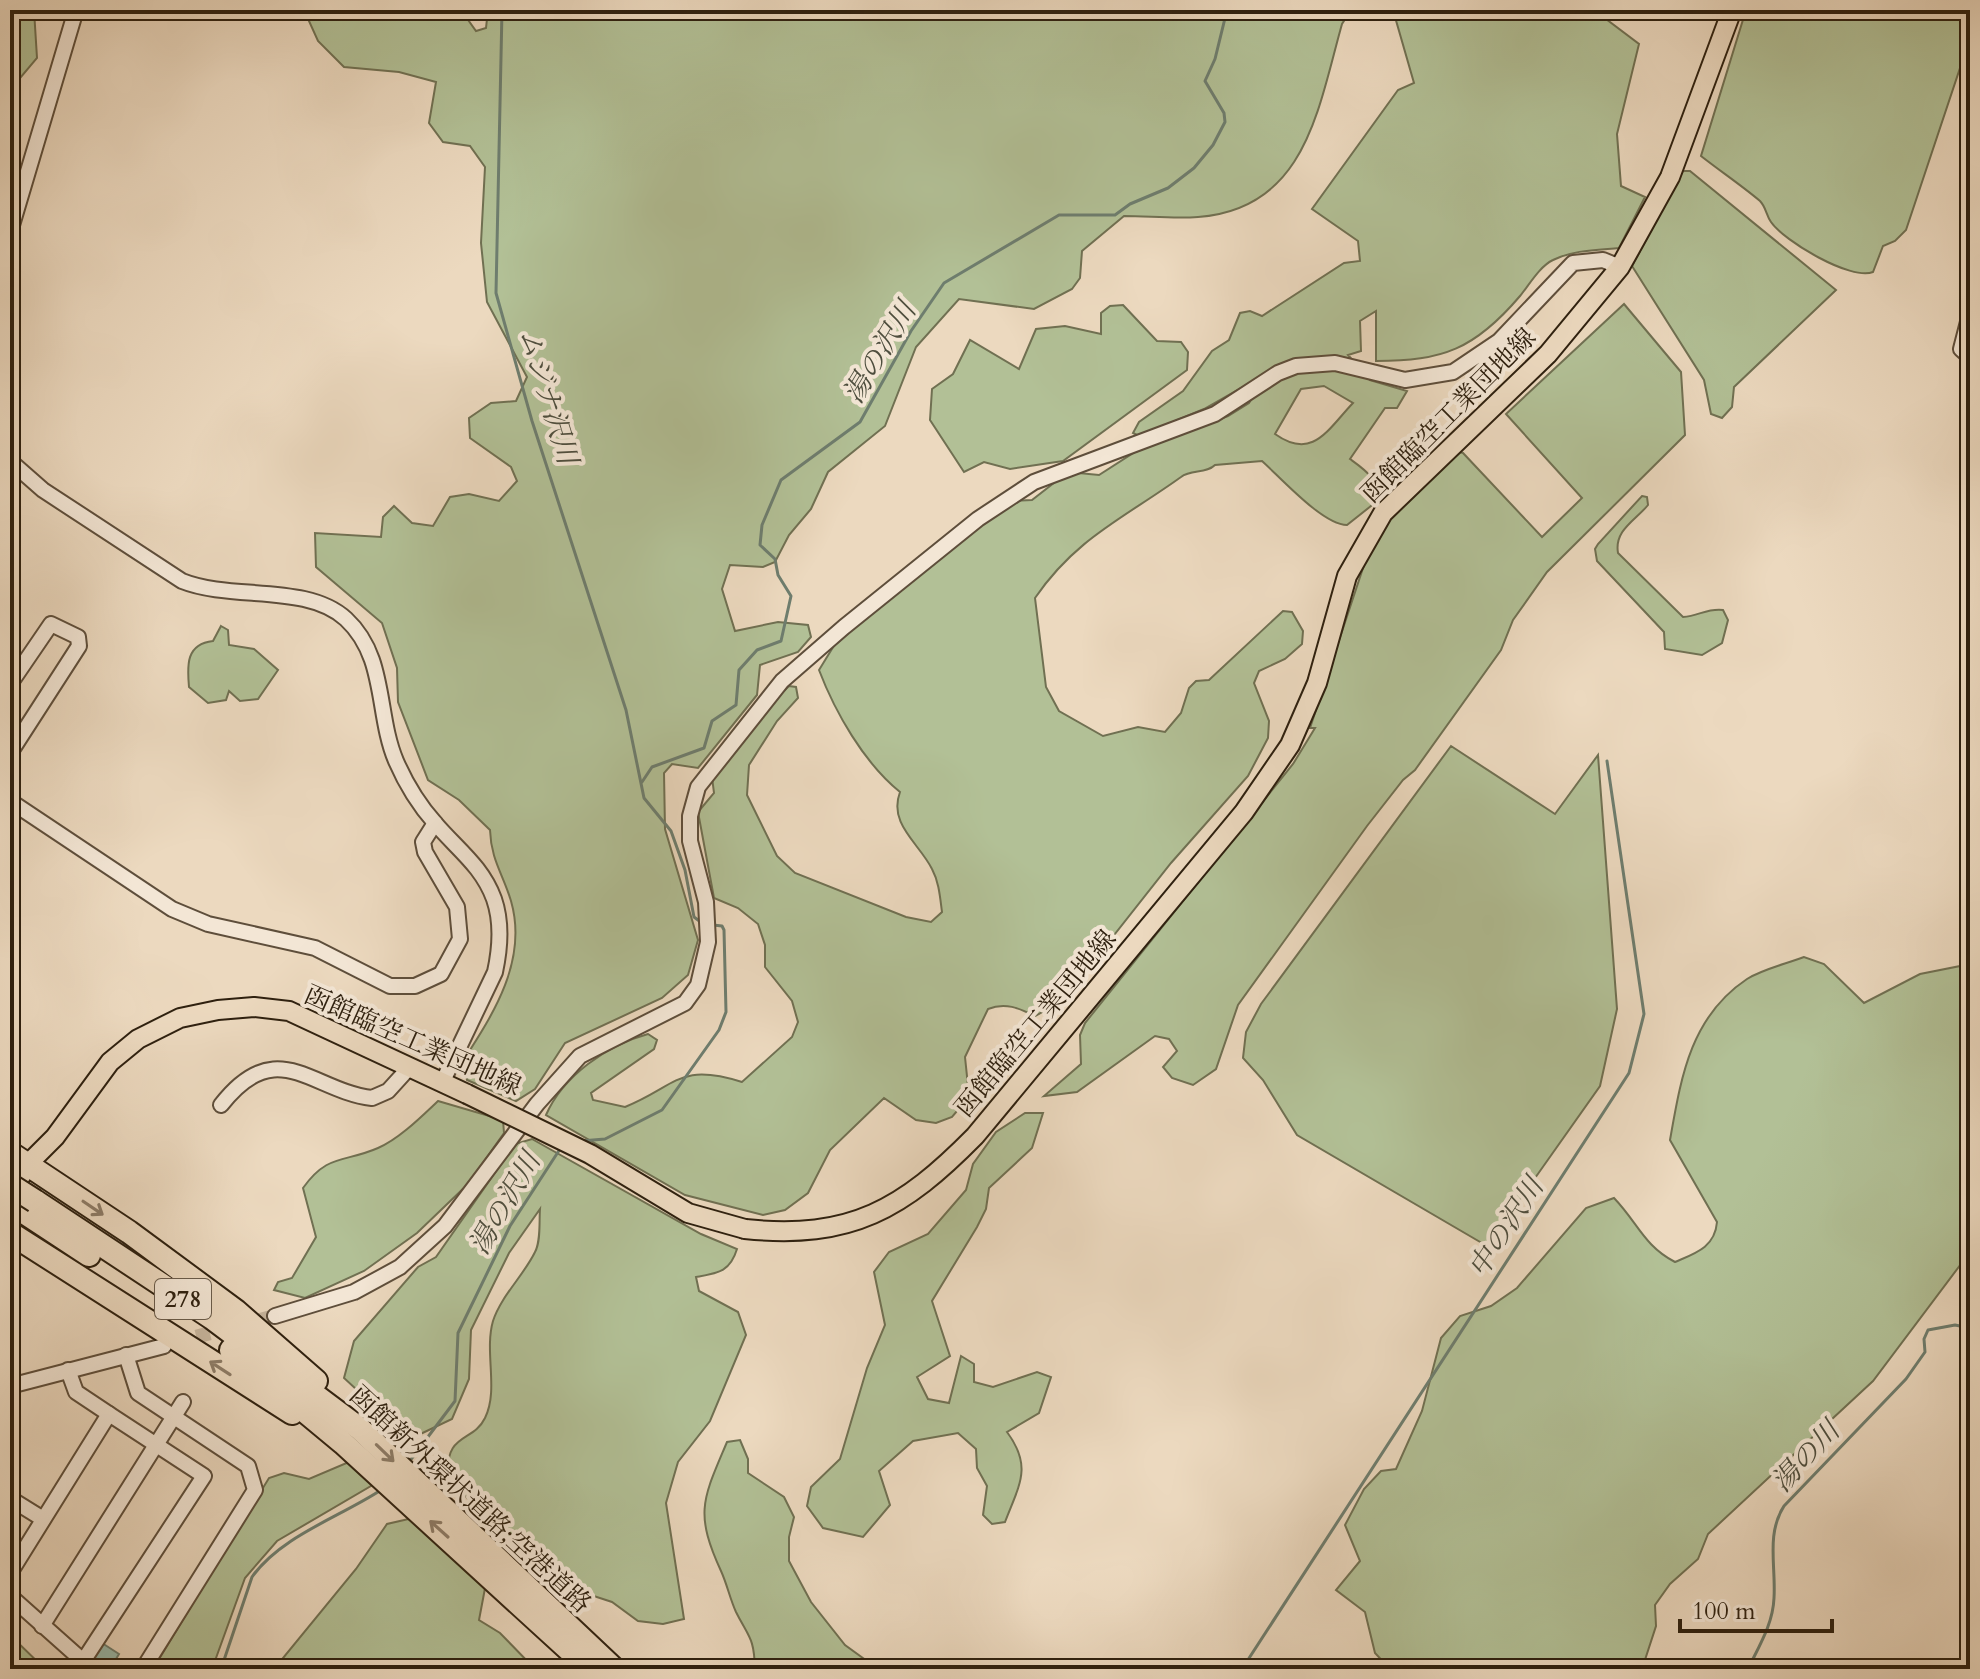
<svg xmlns="http://www.w3.org/2000/svg" width="1980" height="1679" font-family="Cardo,'Noto Serif JP',serif">
<style>
.green{fill:#b2c096;stroke:#707052;stroke-width:2;fill-rule:evenodd}
.water{fill:#99bbad;stroke:#6e7d6e;stroke-width:2}
.lines{fill:none;stroke-linecap:round;stroke-linejoin:round}
.stream{stroke:#6e7d6e;stroke-width:3}
.minor-tunnel{stroke:#c6b49c;stroke-width:14;stroke-dasharray:14 7;stroke-linecap:butt}
.minor-casing{stroke:#5e4e3b;stroke-width:18}
.major-casing{stroke:#2e200f;stroke-width:22}
.highway-casing{stroke:#2e200f;stroke-width:26}
.minor{stroke:#f3e6d5;stroke-width:14}
.major{stroke:#ecd9bf;stroke-width:18}
.highway{stroke:#ecd9bf;stroke-width:22}
.major-bridge-casing{stroke:#2e200f;stroke-width:22;stroke-linecap:butt}
.highway-bridge-casing{stroke:#2e200f;stroke-width:26;stroke-linecap:butt}
.major-bridge{stroke:#ecd9bf;stroke-width:18}
.highway-bridge{stroke:#ecd9bf;stroke-width:22}
.oneway{stroke:#8d7c67}
.labels{text-anchor:middle;stroke-width:8;stroke-linejoin:round;paint-order:stroke}
.shield{fill:#f3e6d5;stroke:#695b4a;stroke-width:2}
.shield-label{font-size:24px;font-weight:bold;fill:#2e200f}
.street-label{font-size:26px;fill:#2e200f;stroke:#f3e6d5}
.water-label{font-size:28px;font-style:italic;fill:#4e4e3e;stroke:#f3e6d5}
</style>
<rect width="100%" height="100%" fill="#ecd9bf"/>
<filter id="stains"><feTurbulence type="fractalNoise" baseFrequency=".0025" numOctaves="4"/><feColorMatrix values="0 0 0 0 .2 0 0 0 0 .09 0 0 0 0 .02 0 0 0 .5 -.17"/></filter>
<radialGradient id="worn" r=".72"><stop offset=".6" stop-color="#630" stop-opacity="0"/><stop offset="1" stop-color="#630" stop-opacity=".3"/></radialGradient>
<g class="green">
<polygon points="10,10 34,10 37,58 10,90"/>
<path d="M304,10H461L476,31L486,28L488,10H1351L1342,24C1318,109 1306,209 1198,217C1174,219 1148,216 1124,216L1082,251L1080,278L1072,289L1034,309L959,299L916,347L885,426L828,472L811,509L789,535L775,562L763,567L730,565L722,589L735,631L778,622L808,625L811,637L798,652L760,665L757,695L698,768L672,764L664,773L665,829L698,940L688,975L662,998L565,1043L535,1089L516,1101L467,1080L463,1061C494,1013 528,960 511,901C503,874 491,860 490,830L459,800L428,780L398,702L397,668L382,623L316,567L315,533L381,537L383,517L394,506L412,523L433,526L450,497L469,494L499,501L517,481L511,467L470,438L469,418L491,403L516,401L527,377L487,302L481,243L485,167L470,146L443,142L429,123L436,82L399,72L344,67L318,41Z"/>
<path d="M1393,10H1594L1639,44L1617,134L1621,186L1645,197L1619,248C1597,250 1573,250 1553,260C1540,266 1529,285 1520,296C1475,349 1443,361 1376,361V311L1360,321L1361,351L1348,355L1370,380L1407,391L1397,408H1385L1350,459C1368,472 1379,479 1376,502L1347,525C1323,525 1281,478 1262,461L1215,465C1206,474 1191,469 1181,477C1124,518 1076,538 1035,598L1046,687L1059,711L1103,736L1138,727L1165,732L1181,713L1189,688L1196,681L1209,680L1283,611L1292,612L1303,631L1302,644L1285,659L1259,671L1254,683L1269,721L1268,738L1248,776L1171,863L1062,1001L1035,1016C1019,1008 1005,1002 988,1009L965,1057L968,1086L963,1104L952,1117L936,1123L916,1120L884,1098L830,1150L808,1193L785,1210L763,1215L685,1195L546,1115C563,1076 607,1045 648,1034L657,1040L654,1049L591,1093L593,1100L625,1107C677,1086 678,1062 742,1082L792,1037L798,1022L792,1001L765,967V945L758,924L738,908L714,898L698,812L714,793L712,777L765,709L789,686L796,687L798,698L777,721L749,765L747,795L777,856L795,873L906,917L931,922L942,912C940,897 939,882 932,869C919,843 888,824 900,792C864,763 835,712 819,670L835,644L879,604L1013,501L1032,500L1068,472L1099,475L1135,452L1228,416L1249,403L1269,372L1204,409L1139,436L1133,433L1139,422L1183,391L1212,351L1229,340L1240,313L1250,311L1262,316L1344,263L1360,261L1358,241L1312,209L1398,90L1414,83ZM1324,386L1353,403C1328,429 1313,461 1275,434L1301,389Z"/>
<path d="M1746,10H1970V38L1906,230L1895,241L1883,246L1873,272C1851,281 1784,241 1771,222C1766,215 1766,207 1760,201C1741,185 1720,171 1701,156Z"/>
<polygon points="1683,171 1690,171 1836,290 1734,387 1732,407 1722,418 1711,414 1704,380 1632,266"/>
<polygon points="1624,304 1681,372 1685,435 1547,572 1513,620 1501,650 1415,770 1403,780 1367,826 1238,1005 1216,1069 1193,1085 1172,1078 1163,1067 1177,1051 1169,1039 1155,1036 1077,1092 1044,1096 1081,1064 1080,1035 1085,1023 1293,764 1315,728 1310,728 1368,553 1390,519 1456,451 1463,453 1542,537 1582,498 1506,414"/>
<polygon points="1123,305 1157,341 1181,342 1188,352 1187,370 1063,461 1010,469 984,462 964,472 930,420 932,389 953,374 970,340 1019,369 1036,329 1065,326 1101,334 1101,313 1110,306"/>
<path d="M1642,496L1647,497L1648,505C1636,520 1614,530 1618,553L1683,617C1699,616 1707,608 1723,610L1728,620L1722,643L1702,655L1665,649L1664,632L1597,561L1595,549L1598,544Z"/>
<path d="M221,626L228,630L229,645L254,649L278,670L258,699L240,701L229,691L226,700L208,703L189,687C187,665 186,644 213,641Z"/>
<polygon points="1451,746 1555,814 1598,755 1617,1009 1600,1086 1487,1246 1297,1135 1263,1080 1243,1058 1246,1032 1261,1004"/>
<path d="M1970,950V1252L1873,1381L1708,1534L1698,1559L1670,1584L1655,1605L1656,1626L1642,1669H1390L1375,1653L1365,1612L1336,1590L1360,1561L1345,1525L1364,1489L1381,1471L1396,1469L1422,1411L1441,1338L1460,1316L1491,1306L1517,1288L1586,1208L1614,1198C1638,1223 1644,1246 1675,1262C1696,1253 1715,1247 1717,1222L1670,1140C1681,1078 1690,1017 1747,979C1763,969 1786,964 1804,957L1824,964L1864,1003L1920,974L1960,966Z"/>
<path d="M438,1101L503,1120L504,1133L468,1184L417,1233L364,1271L305,1298L274,1290L278,1282L292,1278L316,1237L303,1188C328,1153 344,1163 378,1148C399,1139 421,1117 438,1101Z"/>
<path d="M1025,1113H1043L1032,1148L989,1188L986,1209L977,1227L932,1301L950,1356L917,1377L928,1399L949,1403L961,1356L974,1364V1382L993,1387L1037,1372L1051,1377L1039,1413L1007,1432C1033,1467 1019,1485 1005,1522L992,1524L983,1515L987,1486L977,1468L976,1449L958,1433L913,1441L879,1471L890,1505L863,1537L823,1528L807,1506L811,1487L840,1459L867,1368L885,1325L874,1272L889,1252L928,1234L966,1190L973,1164L996,1132Z"/>
<path d="M532,1139L701,1234L737,1249C730,1272 718,1273 696,1277L699,1291L738,1312L746,1335L710,1421L678,1462L666,1503L684,1619L663,1624L638,1621L612,1602L569,1588L546,1564L516,1554L448,1476C445,1432 473,1443 485,1418C499,1390 484,1352 493,1321C501,1296 524,1275 535,1252C541,1241 539,1222 540,1209L509,1253L471,1330L469,1379L452,1419L410,1439L344,1378L354,1341L418,1267L436,1257L515,1144Z"/>
<path d="M740,1440L748,1459V1473L784,1497L794,1517L789,1537V1561L811,1602L845,1645L878,1669H755C754,1637 749,1638 736,1612C730,1599 727,1584 721,1571C694,1512 703,1499 727,1442Z"/>
<polygon points="356,1459 376,1483 277,1541 245,1578 212,1669 153,1669 269,1478 284,1473 309,1479"/>
<polygon points="417,1517 486,1583 479,1620 500,1633 535,1669 274,1669 356,1569 387,1524"/>
<polygon points="10,1635 43,1667 44,1669 10,1669"/>
</g>
<polygon class="water" points="102,1643 119,1654 110,1669 86,1669"/>
<g class="lines">
<g class="stream">
<polyline points="502,10 496,293 532,421 626,710 644,798 671,831 685,870 694,917 702,923"/>
<polyline points="642,782 652,767 704,748 712,721 736,705 739,670 757,650 781,641 791,596 778,575 775,559 760,545 762,525 781,480 860,422 911,331 944,283 1059,215 1115,215 1130,204 1168,188 1194,168 1213,145 1225,122 1224,113 1205,81 1215,59 1227,10"/>
<polyline points="581,1141 605,1139 662,1110 719,1030 726,1012 724,930 722,926 713,925"/>
<polyline points="409,1462 455,1401 458,1333 510,1226 560,1149"/>
<path d="M221,1669L252,1577C281,1536 340,1517 381,1490"/>
<polyline points="1242,1669 1629,1073 1644,1014 1607,761"/>
<path d="M1748,1669C1759,1646 1773,1624 1774,1598C1776,1566 1766,1534 1784,1506L1906,1379L1925,1352L1924,1339L1928,1330L1955,1325L1970,1328"/>
</g>
<polyline class="minor-tunnel" points="176,1342 275,1316"/>
<g class="minor-casing">
<g id="minor">
<polyline points="10,232 76,10"/>
<polyline points="1970,314 1961,349 1970,357"/>
<path d="M10,461L43,490L182,581C232,601 307,583 346,619C387,657 376,714 396,761C406,784 418,804 435,823C457,849 482,866 494,899C502,922 500,949 495,972L442,1083"/>
<polyline points="10,684 51,624 78,637 79,646 10,753"/>
<polyline points="10,801 172,909 208,924 315,948 390,986 415,986 441,974 460,939 457,907 425,852 423,842 435,823"/>
<path d="M221,1105C277,1033 312,1091 372,1098L388,1091L408,1069"/>
<polyline points="275,1316 354,1292 400,1267 445,1226 537,1104 580,1056 685,1003 698,985 708,942 706,902 690,841 690,816 698,787 782,681 844,627 978,519 1034,482 1215,414 1278,373 1296,366 1335,363 1405,380 1453,372 1499,341 1573,263 1603,260 1620,267"/>
<polyline points="126,1355 138,1393 248,1466 255,1490 143,1669"/>
<polyline points="10,1386 164,1346"/>
<polyline points="14,1501 43,1519"/>
<polyline points="10,1573 109,1414 76,1392 68,1370"/>
<polyline points="10,1596 83,1661"/>
<polyline points="42,1626 183,1402"/>
<polyline points="78,1669 204,1476 109,1414"/>
</g>
</g>
<g class="major-casing">
<g id="major">
<polyline points="10,1194 28,1164 55,1137 110,1062 138,1039 180,1018 218,1010 254,1007 289,1011 467,1094"/>
<path d="M745,1229C851,1240 903,1209 975,1136L1244,812L1290,745L1317,683L1347,576L1383,513L1548,354L1620,267L1670,177L1732,10"/>
</g>
</g>
<g class="highway-casing">
<g id="highway">
<polyline points="10,1153 129,1232 236,1311 316,1381"/>
<polyline points="35,1201 212,1318 360,1429 614,1669"/>
<polyline points="10,1203 89,1255"/>
<polyline points="10,1233 292,1413"/>
<polyline points="231,1350 343,1443 590,1669"/>
</g>
</g>
<use href="#minor" class="minor"/>
<use href="#major" class="major"/>
<use href="#highway" class="highway"/>
<g class="major-bridge-casing">
<polyline id="major-bridge" points="467,1094 590,1154 688,1213 745,1229"/>
</g>
<g class="highway-bridge-casing">
<polyline id="highway-bridge" points="10,1185 35,1201"/>
</g>
<use href="#major-bridge" class="major-bridge"/>
<use href="#highway-bridge" class="highway-bridge"/>
</g>
<defs><path id="oneway-shaft" d="M-6 0H5M1.5-3L5.5 0L1.5 3" fill="none" stroke-width="1.6" stroke-linecap="round" stroke-linejoin="round" transform="scale(2)"/></defs>
<g class="oneway">
<use href="#oneway-shaft" transform="translate(93 1208) rotate(34)"/>
<use href="#oneway-shaft" transform="translate(220 1368) rotate(-147)"/>
<use href="#oneway-shaft" transform="translate(385 1453) rotate(44)"/>
<use href="#oneway-shaft" transform="translate(439 1529) rotate(-138)"/>
</g>
<g class="labels">
<rect class="shield" x="155" y="1279" width="56" height="40" rx="6"/>
<g class="shield-label">
<text x="183" y="1307">278</text>
</g>
<g class="street-label">
<text transform="translate(1448 415) rotate(-45)" y="9">函館臨空工業団地線</text>
<text transform="translate(1035 1023) rotate(-50)" y="9">函館臨空工業団地線</text>
<text transform="translate(413 1040) rotate(24)" y="9">函館臨空工業団地線</text>
<text transform="translate(471 1499) rotate(43)" y="9">函館新外環状道路;空港道路</text>
</g>
<g class="water-label">
<text transform="translate(879 352) rotate(-59)" y="10">湯の沢川</text>
<text transform="translate(549 396) rotate(73)" y="10">ムジナ沢川</text>
<text transform="translate(504 1203) rotate(-60)" y="10">湯の沢川</text>
<text transform="translate(1505 1227) rotate(-57)" y="10">中の沢川</text>
<text transform="translate(1805 1456) rotate(-47)" y="10">湯の川</text>
</g>
</g>
<rect width="1980" height="1679" fill="none" stroke="#ecd9bf" stroke-width="40"/>
<rect x="12" y="12" width="1956" height="1655" fill="none" stroke="#2e200f" stroke-width="4"/>
<rect x="20" y="20" width="1940" height="1639" fill="none" stroke="#2e200f" stroke-width="2"/>
<path d="M1680 1619v12h152v-12" fill="none" stroke="#2e200f" stroke-width="4"/>
<text x="1692" y="1619" font-size="24" fill="#2e200f" stroke="#f3e6d5" stroke-width="6" paint-order="stroke">100 m</text>
<rect width="100%" height="100%" filter="url(#stains)"/>
<rect width="100%" height="100%" fill="url(#worn)"/>
</svg>
